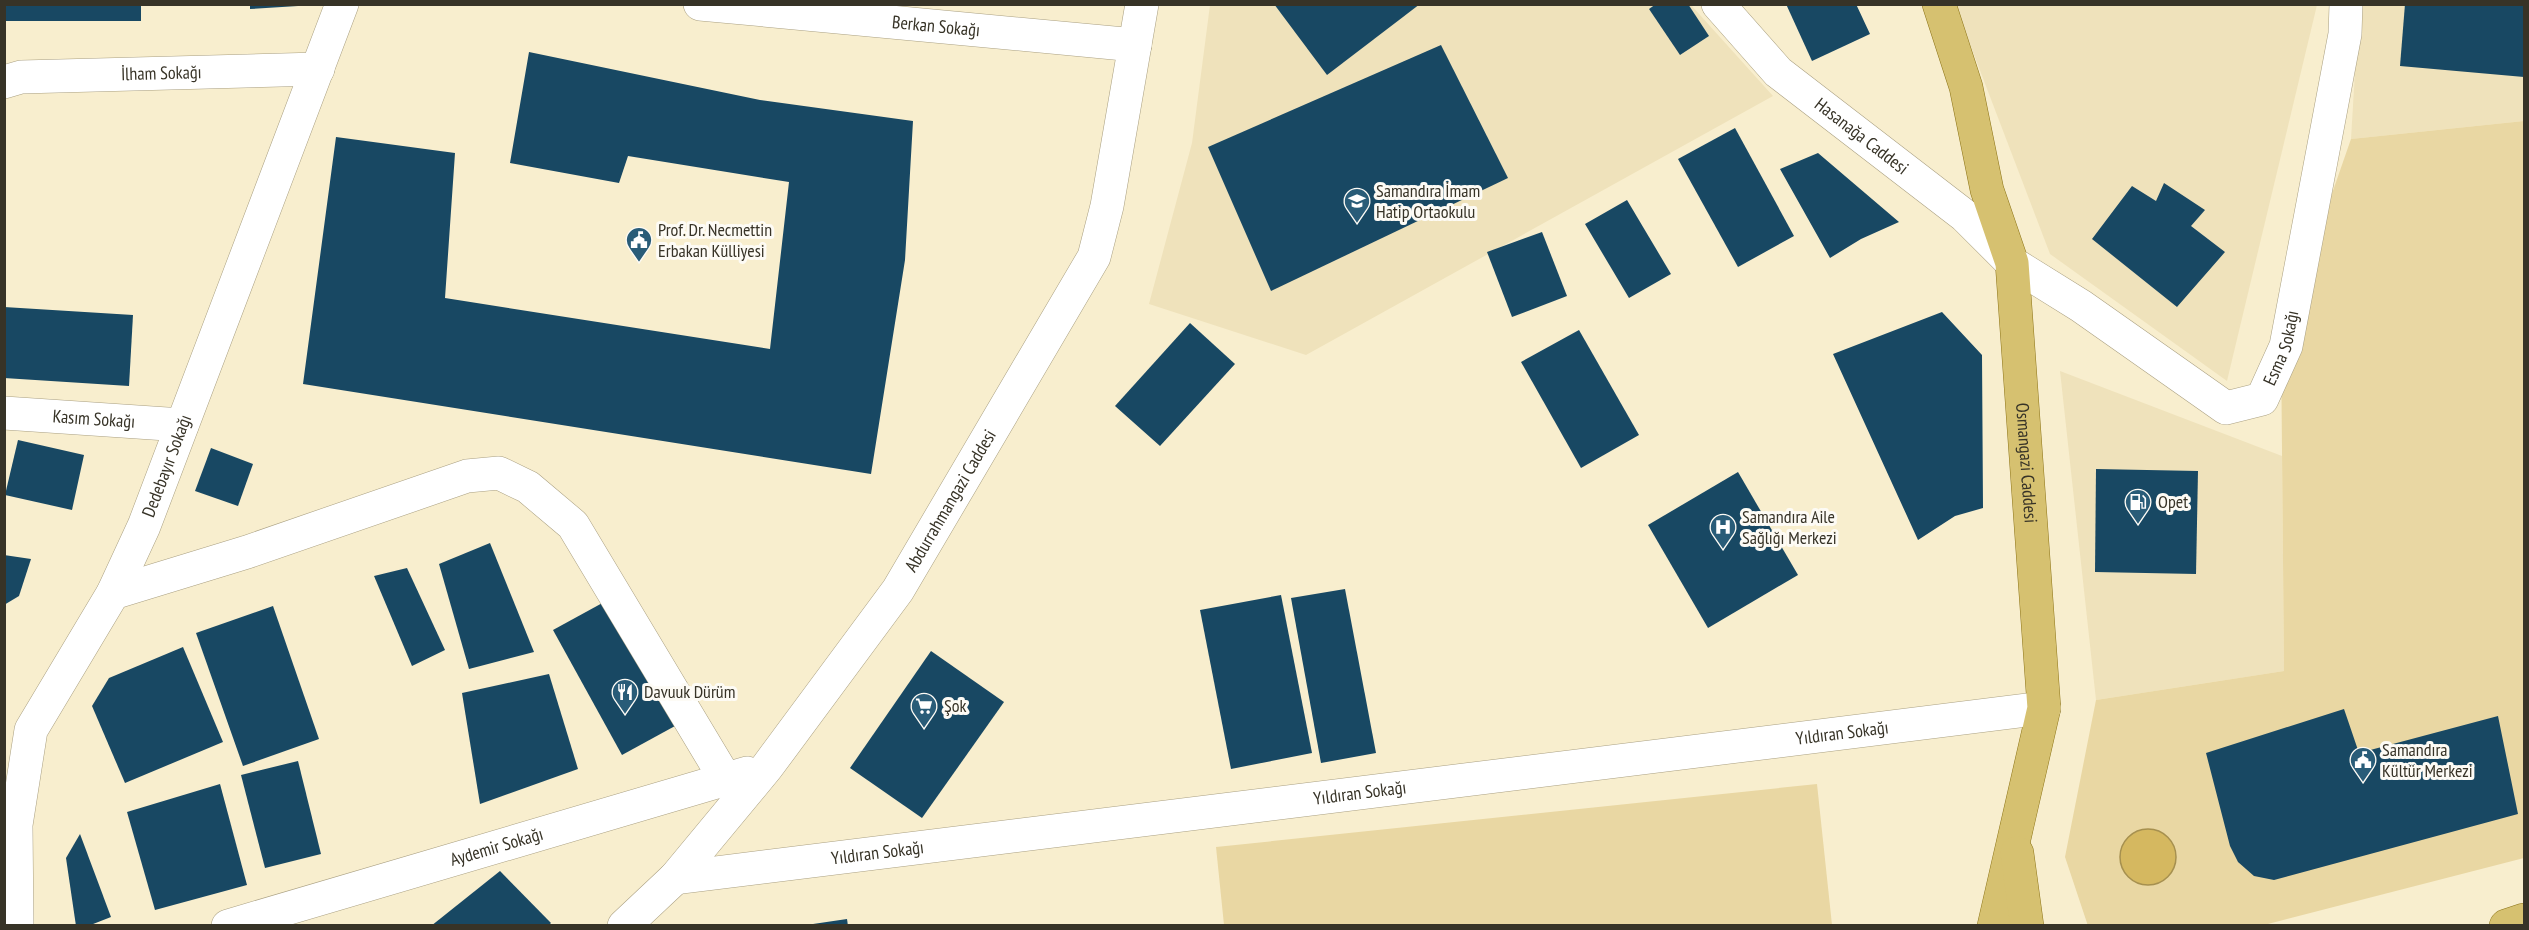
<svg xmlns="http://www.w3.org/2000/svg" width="2529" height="930" font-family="'PT Sans Narrow',sans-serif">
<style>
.built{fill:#efe2bb}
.green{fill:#e9d7a3}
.water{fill:#d5b860;stroke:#a6904f;stroke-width:1.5}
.building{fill:#184863}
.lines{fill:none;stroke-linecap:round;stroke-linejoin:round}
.minor-casing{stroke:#aaa082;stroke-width:34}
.major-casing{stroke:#8d7418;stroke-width:34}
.minor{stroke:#fff;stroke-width:33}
.major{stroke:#d6c170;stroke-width:33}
.labels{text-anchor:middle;stroke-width:6;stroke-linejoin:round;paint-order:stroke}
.street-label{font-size:18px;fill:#373327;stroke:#fdfbf5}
.poi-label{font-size:18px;fill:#373327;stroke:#fdfbf5;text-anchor:start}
</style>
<rect width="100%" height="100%" fill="#f8eece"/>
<g class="built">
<polygon points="1210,5 1691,5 1773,96 1306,355 1149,304 1192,143"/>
<polygon points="1955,5 2317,5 2227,381 2050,254"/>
<polygon points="2359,5 2524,5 2524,121 2351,139"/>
<polygon points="2060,371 2282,456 2284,671 2096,700"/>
</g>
<g class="green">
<polygon points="2524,121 2524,858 2264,925 2088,926 2065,857 2096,700 2284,671 2281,340 2351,139"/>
<polygon points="1817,784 1832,925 1224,925 1216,847"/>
</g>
<circle class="water" cx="2148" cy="857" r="28"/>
<g class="building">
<rect x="4" y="4" width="137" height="17"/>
<polygon points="250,4 298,4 298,6 250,9"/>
<polygon points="1274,4 1420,4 1327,75"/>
<polygon points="1656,4 1688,4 1709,36 1680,55 1649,9"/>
<polygon points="1786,4 1856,4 1870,34 1812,61"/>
<polygon points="2405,4 2524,4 2524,77 2400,66"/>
<polygon points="1441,45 1508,178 1271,291 1208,147"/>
<polygon points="529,52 760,100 913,121 905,260 871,474 303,384 336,137 455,153 445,298 770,349 789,182 628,156 619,183 510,163"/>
<polygon points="1735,128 1794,236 1738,267 1678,159"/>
<polygon points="1818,153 1899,222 1861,239 1830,258 1780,169"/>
<polygon points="2164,183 2205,210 2191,226 2225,252 2177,307 2092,239 2132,186 2156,201"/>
<polygon points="1627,200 1671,274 1629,298 1585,224"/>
<polygon points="1542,232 1567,296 1512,317 1487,252"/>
<polygon points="4,307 133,315 129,386 4,378"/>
<polygon points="1942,312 1982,355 1983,508 1955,516 1918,540 1833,354"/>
<polygon points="1190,323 1235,364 1160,446 1115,406"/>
<polygon points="1579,330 1639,435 1581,468 1521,362"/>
<polygon points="18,440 84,455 72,510 5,495"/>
<polygon points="211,448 253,464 238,506 195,491"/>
<polygon points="2096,469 2198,471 2196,574 2095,572"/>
<polygon points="1738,472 1798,575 1708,628 1648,525"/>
<polygon points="490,543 534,652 469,669 439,564"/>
<polygon points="4,555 31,559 19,596 4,605"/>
<polygon points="407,568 445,650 412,666 374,576"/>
<polygon points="1345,589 1376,753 1321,763 1291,598"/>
<polygon points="1281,595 1312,753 1231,769 1200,610"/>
<polygon points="606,601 675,726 622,755 553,630"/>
<polygon points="273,606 319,739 243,766 196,633"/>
<polygon points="183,647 223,742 125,783 92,706 109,678"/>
<polygon points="931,651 1004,702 922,818 850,768"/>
<polygon points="549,674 578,769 480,804 462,693"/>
<polygon points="2344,709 2359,753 2498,716 2518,814 2274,880 2254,876 2238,862 2230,846 2206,753"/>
<polygon points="298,761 321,854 265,868 241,775"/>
<polygon points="220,784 247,885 155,910 127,812"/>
<polygon points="80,834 111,917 88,926 76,926 66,858"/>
<polygon points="500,871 551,923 548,926 431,926"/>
<polygon points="847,919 848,926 813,926 813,924"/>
</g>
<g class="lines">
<g class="minor-casing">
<g id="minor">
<path id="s1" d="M700,4L1135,45"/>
<path id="s2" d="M1718,4L1778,72L1965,216L2012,263L2081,306L2226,408L2262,399L2286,346L2345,34L2346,4"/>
<path id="s3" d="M4,82L21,77L318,69"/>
<path id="s4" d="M4,413L182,425"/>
<polyline points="113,593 247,552 467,476 499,473 528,487 573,525 726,780"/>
<path id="s5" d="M675,878L2044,708"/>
<path id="s6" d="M17,926L16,825L31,730L113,593L144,526L342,4"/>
<path id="s7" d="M228,926L747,773"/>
<path id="s8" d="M624,926L675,878L767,767L898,590L1094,257L1107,206L1142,4"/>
</g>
</g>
<g class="major-casing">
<g id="major">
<path id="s9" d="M1939,4L1966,87L1987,190L2012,263L2044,708L1994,926"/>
<polyline points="2017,853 2027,926"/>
<polyline points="2506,926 2524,920"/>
</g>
</g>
<use href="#minor" class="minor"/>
<use href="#major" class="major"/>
</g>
<defs>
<g id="school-pin" transform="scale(1.35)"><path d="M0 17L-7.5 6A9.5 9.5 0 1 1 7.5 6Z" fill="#295c78" stroke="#fdfbf5"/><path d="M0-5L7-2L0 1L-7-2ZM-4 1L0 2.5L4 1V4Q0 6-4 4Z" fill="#fff"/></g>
<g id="civic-pin" transform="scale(1.35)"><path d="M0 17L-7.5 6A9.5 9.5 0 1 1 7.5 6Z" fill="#295c78" stroke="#fdfbf5"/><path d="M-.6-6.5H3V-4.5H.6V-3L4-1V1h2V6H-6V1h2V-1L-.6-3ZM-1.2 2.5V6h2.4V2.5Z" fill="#fff"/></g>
<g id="fuel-pin" transform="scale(1.35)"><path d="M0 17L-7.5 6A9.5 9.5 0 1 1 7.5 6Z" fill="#295c78" stroke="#fdfbf5"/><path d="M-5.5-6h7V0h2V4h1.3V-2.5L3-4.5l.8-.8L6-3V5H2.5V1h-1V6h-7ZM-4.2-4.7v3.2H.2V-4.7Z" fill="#fff"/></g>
<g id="hospital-pin" transform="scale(1.35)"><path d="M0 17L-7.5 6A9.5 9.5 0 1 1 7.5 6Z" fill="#295c78" stroke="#fdfbf5"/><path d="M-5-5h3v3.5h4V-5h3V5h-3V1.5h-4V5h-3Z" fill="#fff"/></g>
<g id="restaurant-pin" transform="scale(1.35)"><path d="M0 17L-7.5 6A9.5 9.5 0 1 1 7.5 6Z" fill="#295c78" stroke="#fdfbf5"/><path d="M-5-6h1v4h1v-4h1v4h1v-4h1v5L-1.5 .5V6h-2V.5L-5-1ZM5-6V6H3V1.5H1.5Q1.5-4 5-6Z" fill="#fff"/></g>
<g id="supermarket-pin" transform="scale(1.35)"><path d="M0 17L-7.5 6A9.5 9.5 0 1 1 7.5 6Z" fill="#295c78" stroke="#fdfbf5"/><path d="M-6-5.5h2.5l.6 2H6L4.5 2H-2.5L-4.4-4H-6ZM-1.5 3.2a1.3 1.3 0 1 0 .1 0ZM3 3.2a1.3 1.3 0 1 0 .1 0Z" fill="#fff"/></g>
</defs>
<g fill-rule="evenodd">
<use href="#school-pin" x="1357" y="201"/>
<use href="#civic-pin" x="639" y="240"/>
<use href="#fuel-pin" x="2138" y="502"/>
<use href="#hospital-pin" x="1723" y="527"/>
<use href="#restaurant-pin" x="625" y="692"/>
<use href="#supermarket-pin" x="924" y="706"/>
<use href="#civic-pin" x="2363" y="760"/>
</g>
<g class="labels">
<g class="street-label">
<text dy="6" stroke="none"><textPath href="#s1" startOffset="237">Berkan Sokağı</textPath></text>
<text dy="6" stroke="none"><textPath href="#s3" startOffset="158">İlham Sokağı</textPath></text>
<text dy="6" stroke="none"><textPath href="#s2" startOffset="196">Hasanağa Caddesi</textPath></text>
<text dy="6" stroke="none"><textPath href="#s2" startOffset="744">Esma Sokağı</textPath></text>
<text dy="6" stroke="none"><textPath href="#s4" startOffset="90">Kasım Sokağı</textPath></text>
<text dy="6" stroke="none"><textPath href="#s9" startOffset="470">Osmangazi Caddesi</textPath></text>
<text dy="6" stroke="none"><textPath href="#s6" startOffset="495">Dedebayır Sokağı</textPath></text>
<text dy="6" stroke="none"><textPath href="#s8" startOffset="538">Abdurrahmangazi Caddesi</textPath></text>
<text dy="6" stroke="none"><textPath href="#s5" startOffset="1176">Yıldıran Sokağı</textPath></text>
<text dy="6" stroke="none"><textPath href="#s5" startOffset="690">Yıldıran Sokağı</textPath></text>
<text dy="6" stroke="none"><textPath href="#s7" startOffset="280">Aydemir Sokağı</textPath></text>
<text dy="6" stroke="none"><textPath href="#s5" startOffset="204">Yıldıran Sokağı</textPath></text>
</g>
<g class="poi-label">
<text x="1376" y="197">Samandıra İmam<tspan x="1376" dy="21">Hatip Ortaokulu</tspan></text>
<text x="658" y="236">Prof. Dr. Necmettin<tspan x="658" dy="21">Erbakan Külliyesi</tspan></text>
<text x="2158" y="508">Opet</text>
<text x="1742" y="523">Samandıra Aile<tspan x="1742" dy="21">Sağlığı Merkezi</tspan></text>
<text x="644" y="698">Davuuk Dürüm</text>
<text x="944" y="712">Şok</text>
<text x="2382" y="756">Samandıra<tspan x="2382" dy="21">Kültür Merkezi</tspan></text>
</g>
</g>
<rect width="2529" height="930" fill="none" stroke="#373327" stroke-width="12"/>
</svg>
